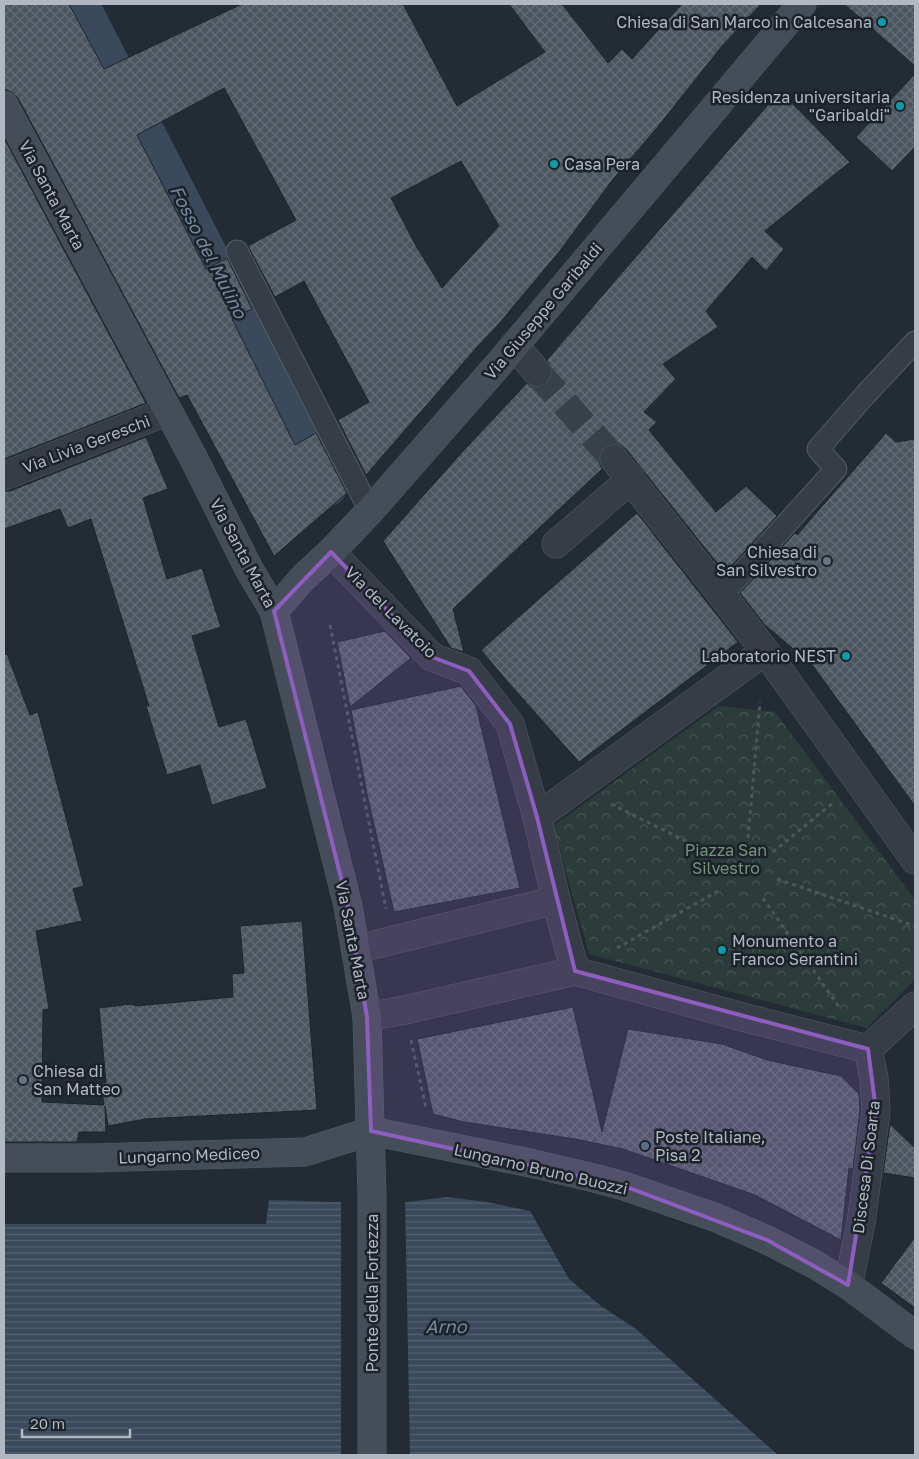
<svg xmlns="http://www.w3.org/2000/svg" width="919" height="1459" font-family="'Golos Text',sans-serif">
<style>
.forest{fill:url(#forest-crowns)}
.water{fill:url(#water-rules)}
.pier{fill:#232c35}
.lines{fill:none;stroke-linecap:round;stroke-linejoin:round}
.canal{stroke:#3a4a5c;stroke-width:38}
.building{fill:url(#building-cross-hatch);stroke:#1e242c;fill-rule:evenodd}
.street-tunnel{stroke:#38414a;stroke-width:28;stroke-dasharray:28 14;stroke-linecap:butt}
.lane-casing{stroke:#545b63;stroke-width:23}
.street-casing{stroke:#545b63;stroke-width:29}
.secondary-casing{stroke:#545b63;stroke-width:29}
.path{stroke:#49595a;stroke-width:3;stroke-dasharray:4 4;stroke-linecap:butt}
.lane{stroke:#363d46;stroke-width:21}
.street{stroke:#363d46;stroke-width:28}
.secondary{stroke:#454d58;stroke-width:28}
.marked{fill:#8e5dc0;fill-opacity:0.2;stroke:#8e5dc0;stroke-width:4;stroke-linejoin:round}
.culture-dot{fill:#0f9aa8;stroke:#1c222a;stroke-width:2}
.worship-dot{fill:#6b7280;stroke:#1c222a;stroke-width:2}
.service-dot{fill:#5c6f8a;stroke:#1c222a;stroke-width:2}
.labels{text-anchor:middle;stroke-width:5;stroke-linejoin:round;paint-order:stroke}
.poi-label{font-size:16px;fill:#b1b8c2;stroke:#1c222a;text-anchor:end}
.street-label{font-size:16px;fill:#b1b8c2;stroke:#1c222a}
.park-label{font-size:16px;fill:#729579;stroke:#1c222a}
.water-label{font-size:18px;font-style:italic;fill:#758aa2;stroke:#1c222a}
</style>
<defs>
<pattern id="forest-crowns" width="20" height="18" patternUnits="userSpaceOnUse" patternTransform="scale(1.25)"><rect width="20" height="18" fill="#2b3c3b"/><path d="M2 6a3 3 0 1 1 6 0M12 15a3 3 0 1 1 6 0" fill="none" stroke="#475656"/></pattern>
<pattern id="water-rules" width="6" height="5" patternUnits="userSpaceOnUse" patternTransform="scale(1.25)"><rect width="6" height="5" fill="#3a4a5c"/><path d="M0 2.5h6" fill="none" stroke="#546272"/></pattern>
<pattern id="building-cross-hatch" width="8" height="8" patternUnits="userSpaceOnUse" patternTransform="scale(1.25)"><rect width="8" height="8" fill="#4c5660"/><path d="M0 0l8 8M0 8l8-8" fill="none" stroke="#636c75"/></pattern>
</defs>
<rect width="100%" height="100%" fill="#232c35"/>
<polygon class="forest" points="719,706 775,712 915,900 915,979 867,1028 589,954 553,826"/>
<polygon class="water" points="447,1197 487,1202 530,1211 569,1279 601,1306 636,1329 778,1455 4,1455 4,1224 266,1224 269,1200 335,1202 407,1202"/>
<polygon class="pier" points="341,1200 405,1200 410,1455 341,1455"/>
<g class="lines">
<polyline class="canal" points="80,4 328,487"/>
</g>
<g class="building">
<path d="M4,4H69L104,69L242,4H403L457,106L545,52L509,4H562L608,63L622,49L632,59L682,4H761L722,46L656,129L614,178L559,252L497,326L477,347L366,475L338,420L369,402L304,281L275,297L248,246L296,220L224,88L137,135L206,269L227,258L252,309L232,319L295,445L316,433L347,493L274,556L187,395L179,398L18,98L12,92L4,89ZM461,161L499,226L442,288L415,244L391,198Z"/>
<polygon points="844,4 915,4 915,66"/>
<polygon points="915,74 915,147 892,171 856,137"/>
<polygon points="780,91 850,162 765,231 784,249 766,271 752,257 706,311 718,327 663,364 676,379 644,412 657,422 649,430 716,512 746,486 777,516 725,573 626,449 619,444 611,444 604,447 599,454 599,462 602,469 453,609 464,652 451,648 383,541 464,450 527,383 532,387 539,387 547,384 552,378 552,370 547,360 626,268"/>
<polygon points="4,138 146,403 4,459"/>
<polygon points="886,433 896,442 915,439 915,806 813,666 764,624 740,593 795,533 797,535"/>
<polygon points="146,437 168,489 143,498 167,579 202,568 221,627 192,636 219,727 246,719 267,788 212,805 200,765 167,775 146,706 149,706 91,519 68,528 60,509 4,529 4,491 10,491"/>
<polygon points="637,513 738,642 579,762 506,680 481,650"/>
<polygon points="385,631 411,658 350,707 337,642"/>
<polygon points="7,654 30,715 38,712 84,886 73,889 82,921 36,931 49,1009 43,1010 42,1102 104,1105 101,1084 106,1082 99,1008 131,1004 136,1006 233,997 232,974 244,973 240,926 302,921 317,1110 145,1119 108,1126 105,1106 106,1132 79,1132 77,1142 4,1142 4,655"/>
<polygon points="461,686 476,706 520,888 394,912 367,794 351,710"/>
<polygon points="573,1007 602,1132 628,1029 722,1044 767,1060 841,1076 859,1094 860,1110 853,1169 849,1168 841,1240 755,1195 623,1149 575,1139 464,1122 433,1114 417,1039"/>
<polygon points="890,1124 915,1148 915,1178 883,1173"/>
<polygon points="915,1237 915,1308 881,1283"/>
</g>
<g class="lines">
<polyline class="street-tunnel" points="537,372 614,459"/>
<g class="lane-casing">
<g id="lane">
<polyline points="237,251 370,511"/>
<polyline points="722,595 836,469 818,449 866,394 915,342"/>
</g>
</g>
<g class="street-casing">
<g id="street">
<polyline points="514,345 537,372"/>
<polyline points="614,459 722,595 765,651"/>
<polyline points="4,476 168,411"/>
<polyline points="556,544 631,479"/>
<polyline points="331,552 432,657 469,671 510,724 537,817"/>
<polyline points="357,949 556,900"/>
<polyline points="575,971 556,900 537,817 765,651 915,860"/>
<polyline points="367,1017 405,1010 575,971 746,1018 868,1049 915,1006"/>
<polyline points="848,1285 861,1223 876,1111 874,1078 868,1049"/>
</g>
</g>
<g class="secondary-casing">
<g id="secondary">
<polyline points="4,105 194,459 249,569 274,611 348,906 367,1017 372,1195 372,1455"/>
<polyline points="274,611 304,577 331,552 370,511 504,358 802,4"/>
<polyline points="4,1158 91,1158 305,1152 371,1131 530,1163 590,1177 624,1186 717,1218 767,1240 814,1264 848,1285 915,1335"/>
</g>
</g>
<g class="path">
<polyline points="330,625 386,909"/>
<polyline points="611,804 716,856"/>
<polyline points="748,838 760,702"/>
<polyline points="773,852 834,802"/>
<polyline points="777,879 915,926"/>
<polyline points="763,898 839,1007"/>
<polyline points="617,948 720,890"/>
<polyline points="411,1040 426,1108"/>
</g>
<use href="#lane" class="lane"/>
<use href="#street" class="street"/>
<use href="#secondary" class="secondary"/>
</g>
<path class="marked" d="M331,552L432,657L469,671L510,724L537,817L575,971L868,1049L876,1111L848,1285L767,1240L624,1186L371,1131L367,1017L348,906L274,611Z"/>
<g class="culture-dot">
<circle cx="882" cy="22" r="5"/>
<circle cx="900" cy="106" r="5"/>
<circle cx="554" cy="164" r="5"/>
<circle cx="846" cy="656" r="5"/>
<circle cx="722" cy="950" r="5"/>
</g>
<g class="worship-dot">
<circle cx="827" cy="561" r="5"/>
<circle cx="23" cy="1080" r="5"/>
</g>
<circle class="service-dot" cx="645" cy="1146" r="5"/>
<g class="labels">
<g class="poi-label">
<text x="872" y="28">Chiesa di San Marco in Calcesana</text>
<text x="890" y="103">Residenza universitaria<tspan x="890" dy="18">"Garibaldi"</tspan></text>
<text x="564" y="170" text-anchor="start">Casa Pera</text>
<text x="817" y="558">Chiesa di<tspan x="817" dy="18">San Silvestro</tspan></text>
<text x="836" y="662">Laboratorio NEST</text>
<text x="732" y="947" text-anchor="start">Monumento a<tspan x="732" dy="18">Franco Serantini</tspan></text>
<text x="33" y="1077" text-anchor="start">Chiesa di<tspan x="33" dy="18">San Matteo</tspan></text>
<text x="655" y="1143" text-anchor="start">Poste Italiane,<tspan x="655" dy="18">Pisa 2</tspan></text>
</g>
<g class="street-label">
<text transform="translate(52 195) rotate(62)" y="6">Via Santa Marta</text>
<text transform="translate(543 311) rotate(-50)" y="6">Via Giuseppe Garibaldi</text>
<text transform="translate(86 444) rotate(-21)" y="6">Via Livia Gereschi</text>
<text transform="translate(243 553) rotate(62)" y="6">Via Santa Marta</text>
<text transform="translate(391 612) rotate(45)" y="6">Via del Lavatoio</text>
<text transform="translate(353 940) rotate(79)" y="6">Via Santa Marta</text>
<text transform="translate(189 1155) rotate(-2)" y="6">Lungarno Mediceo</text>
<text transform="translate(866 1167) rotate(-83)" y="6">Discesa Di Soarta</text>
<text transform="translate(541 1169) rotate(13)" y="6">Lungarno Bruno Buozzi</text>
<text transform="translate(372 1293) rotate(-90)" y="6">Ponte della Fortezza</text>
</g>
<g class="park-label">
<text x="726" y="856">Piazza San<tspan x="726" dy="18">Silvestro</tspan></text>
</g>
<g class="water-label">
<text transform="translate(208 252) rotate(63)" y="6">Fosso del Mulino</text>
<text x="446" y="1333">Arno</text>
</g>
</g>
<rect width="919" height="1459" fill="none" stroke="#b1b8c2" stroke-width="10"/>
<path d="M22 1429v8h108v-8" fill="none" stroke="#b1b8c2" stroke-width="2.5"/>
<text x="30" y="1429" font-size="15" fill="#b1b8c2" stroke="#1c222a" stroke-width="4" paint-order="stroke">20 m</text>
</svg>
